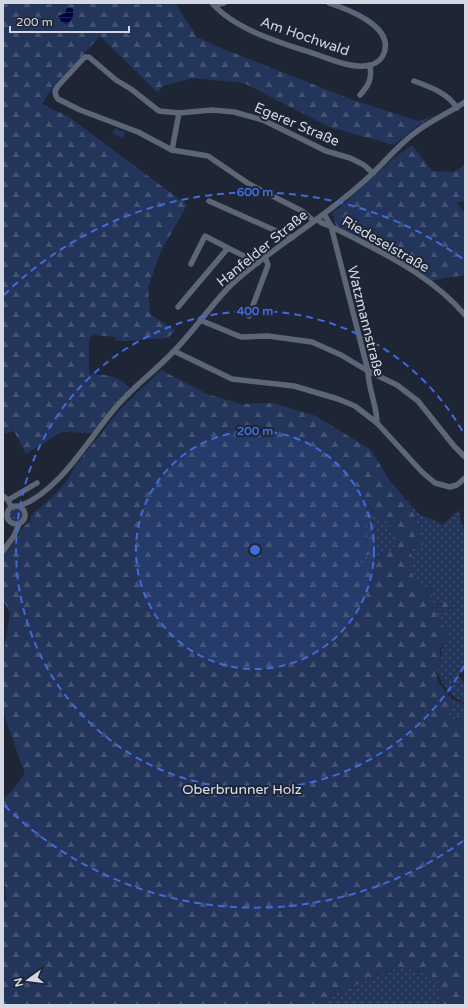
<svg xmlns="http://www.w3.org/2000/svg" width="468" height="1008" font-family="'Varela Round',sans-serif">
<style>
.grass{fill:url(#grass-dots)}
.forest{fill:url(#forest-firs);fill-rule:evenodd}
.garden{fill:#24355b}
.water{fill:url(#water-rules)}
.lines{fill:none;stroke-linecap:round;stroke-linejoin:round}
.minor{stroke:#5d6677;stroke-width:5.5}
.ring{fill:none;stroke:#416ada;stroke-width:2;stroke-dasharray:7 5}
.labels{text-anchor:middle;stroke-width:4;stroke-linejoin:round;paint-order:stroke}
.street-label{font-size:14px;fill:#d3d8e2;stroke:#1e2534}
.park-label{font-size:14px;fill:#d6e0f2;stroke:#1e2534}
.centre{fill:#416ada;stroke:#1e2534;stroke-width:2}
.ring-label{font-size:12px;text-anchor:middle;font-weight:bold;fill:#416ada;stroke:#1e2534;stroke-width:4;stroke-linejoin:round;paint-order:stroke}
</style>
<defs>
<pattern id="grass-dots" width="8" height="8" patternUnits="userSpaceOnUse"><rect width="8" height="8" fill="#24355b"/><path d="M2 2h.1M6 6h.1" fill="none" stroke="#435272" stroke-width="1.8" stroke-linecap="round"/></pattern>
<pattern id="forest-firs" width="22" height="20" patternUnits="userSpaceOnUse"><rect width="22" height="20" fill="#24355b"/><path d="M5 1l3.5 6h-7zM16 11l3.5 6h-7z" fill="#435272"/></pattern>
<pattern id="water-rules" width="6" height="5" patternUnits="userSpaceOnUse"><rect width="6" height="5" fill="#00033d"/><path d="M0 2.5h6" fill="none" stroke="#242759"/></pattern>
</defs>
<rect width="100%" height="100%" fill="#1e2534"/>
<g class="grass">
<path d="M411,505L420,515L437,521L442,525L459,510L461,522L465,532V670L459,675L465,685V703C449,695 444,687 437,671C444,660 443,626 436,614L438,611L447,612L440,604L437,605L433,602L431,588L425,590L417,589L418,581L413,578L411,571L413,561L410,550L422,545L423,543Z"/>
<circle cx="16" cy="515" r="7"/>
<path d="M376,515C386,516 399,536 395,546C393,552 387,551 382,554C378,556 383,555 378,558C374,562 366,564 361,563L359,562L360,557L368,555L371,550L364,527L371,518Z"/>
<polygon points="452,699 465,705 465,710 452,721 447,720 447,715 451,708 451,702"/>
<polygon points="400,968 418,971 438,980 439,999 443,1005 325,1005 335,994 370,979 385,972"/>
</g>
<g class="forest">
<path d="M3,3H175L197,37L216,46L356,101L418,121L434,116L416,127L394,145L329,127L244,83L193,78L163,86L158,93L100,36L51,90L42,104L69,117L187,205L160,253L148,288L150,314L176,331L167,338L127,341H116L115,337L95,335L91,336L89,344V374C106,375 117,374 130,388L113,405L92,433L61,432L26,454L14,431L3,434Z"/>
<polygon points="412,145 432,171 454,172 465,164 465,201 457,203 462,210 465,212 465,275 434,280 430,283 337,229 332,212 339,208 394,158"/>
<path d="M161,370L207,394L241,404L274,403L316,416L371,450L389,480L411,505L423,543L422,545L410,550L413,561L411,571L413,577H417L418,581L417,588L425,590L428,585L430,584L433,602L437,605L445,600L453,603V609L447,612L438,611L436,614L439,619L441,626L445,627C447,630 448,633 447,636C446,640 443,641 442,644C437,656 445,659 436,673L438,682L452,699L451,702V708L447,715V719L452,721L465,710V1005H443L439,999L438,980L418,971L400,968L385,972L370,979L335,994L325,1005H3V901L6,900L3,866V798L8,795L25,774L3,712V656L10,613L3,600V556L17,539L21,529L30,521L31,516L33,515V513C49,501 67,485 75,466L122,407ZM375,515C388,516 401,540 393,550L383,553L379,558L372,561L361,563L359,562L360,557L368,555L371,550L364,527C369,523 370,519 375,515Z"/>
</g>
<polygon class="garden" points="115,128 125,133 122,138 112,133"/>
<path class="water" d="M69,7L73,9C74,16 73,20 66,24L62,22L58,16L66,13V9Z"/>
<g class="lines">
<g class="minor">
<path d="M212,3C235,30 282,43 315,54C331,59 354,70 371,65C377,63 382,59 384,53C394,26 347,9 329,3"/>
<polyline points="214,5 224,3"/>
<path d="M414,81C430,87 448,93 457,108"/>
<path d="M360,95C369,85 372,79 370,65"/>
<polyline points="172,150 179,113"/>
<polyline points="209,201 292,238"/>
<path d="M324,214L331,226L368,371C368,389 377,405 377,423"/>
<path d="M317,219L322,223C335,228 346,234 358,240C397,260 436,281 465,315"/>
<polyline points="314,221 302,211 249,184 208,156 172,150 138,132 80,110 58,99 56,96 55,91 58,86 82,60 85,57 89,57 116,80 131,89 159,111 179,113 212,110 234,112 263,120 326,151 350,158 364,165 373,173"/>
<polyline points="191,264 205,236 228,248"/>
<polyline points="178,307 228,248 258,263"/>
<polyline points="249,316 268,265 265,257"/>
<polyline points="200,320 241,337 268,336 312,342 341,355 368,371 397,385 418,401 454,446 465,457"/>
<polyline points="174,351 232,379 294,386 338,399 355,406 377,423 422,472 435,483 450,487 457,485 465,478"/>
<polyline points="3,496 8,500 11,507"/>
<polyline points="8,500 37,483"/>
<circle cx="16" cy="515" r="9"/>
<path d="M20,506C61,490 88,439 116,407C133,387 155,371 173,352C194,331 210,306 231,285C260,258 294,237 325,213C341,201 357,188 372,174C387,160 399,144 416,132C431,120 449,113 465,102"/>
<polyline points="3,551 14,536 19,524"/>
</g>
</g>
<circle cx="255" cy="550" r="119" fill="#416ada" fill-opacity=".12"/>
<g class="ring">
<circle cx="255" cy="550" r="119"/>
<path d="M464 666A239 239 0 1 1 464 434"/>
<path d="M463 841A358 358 0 0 1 4 805M4 295A358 358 0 0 1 463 259"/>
</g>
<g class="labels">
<g class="street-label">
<text transform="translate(305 36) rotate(19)" y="5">Am Hochwald</text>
<text transform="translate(297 124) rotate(23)" y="5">Egerer Straße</text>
<text transform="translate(386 244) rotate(30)" y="5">Riedeselstraße</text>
<text transform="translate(262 248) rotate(-39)" y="5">Hanfelder Straße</text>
<text transform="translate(366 321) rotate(76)" y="5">Watzmannstraße</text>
</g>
<g class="park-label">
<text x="242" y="794">Oberbrunner Holz</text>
</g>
</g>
<circle cx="255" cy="550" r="6" class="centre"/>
<g class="ring-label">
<text x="255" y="196">600 m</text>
<text x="255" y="315">400 m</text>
<text x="255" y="435">200 m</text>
</g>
<rect width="468" height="1008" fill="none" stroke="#d3d8e2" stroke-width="8"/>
<g transform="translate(28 980) rotate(256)" stroke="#1e2534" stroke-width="3" paint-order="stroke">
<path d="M0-3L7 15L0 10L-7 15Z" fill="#d3d8e2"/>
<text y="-6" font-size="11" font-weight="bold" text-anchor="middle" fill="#d3d8e2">N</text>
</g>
<path d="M10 26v6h119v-6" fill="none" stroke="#d3d8e2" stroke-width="2"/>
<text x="16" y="26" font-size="12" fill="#d3d8e2" stroke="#1e2534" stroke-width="3" paint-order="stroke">200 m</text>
</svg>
